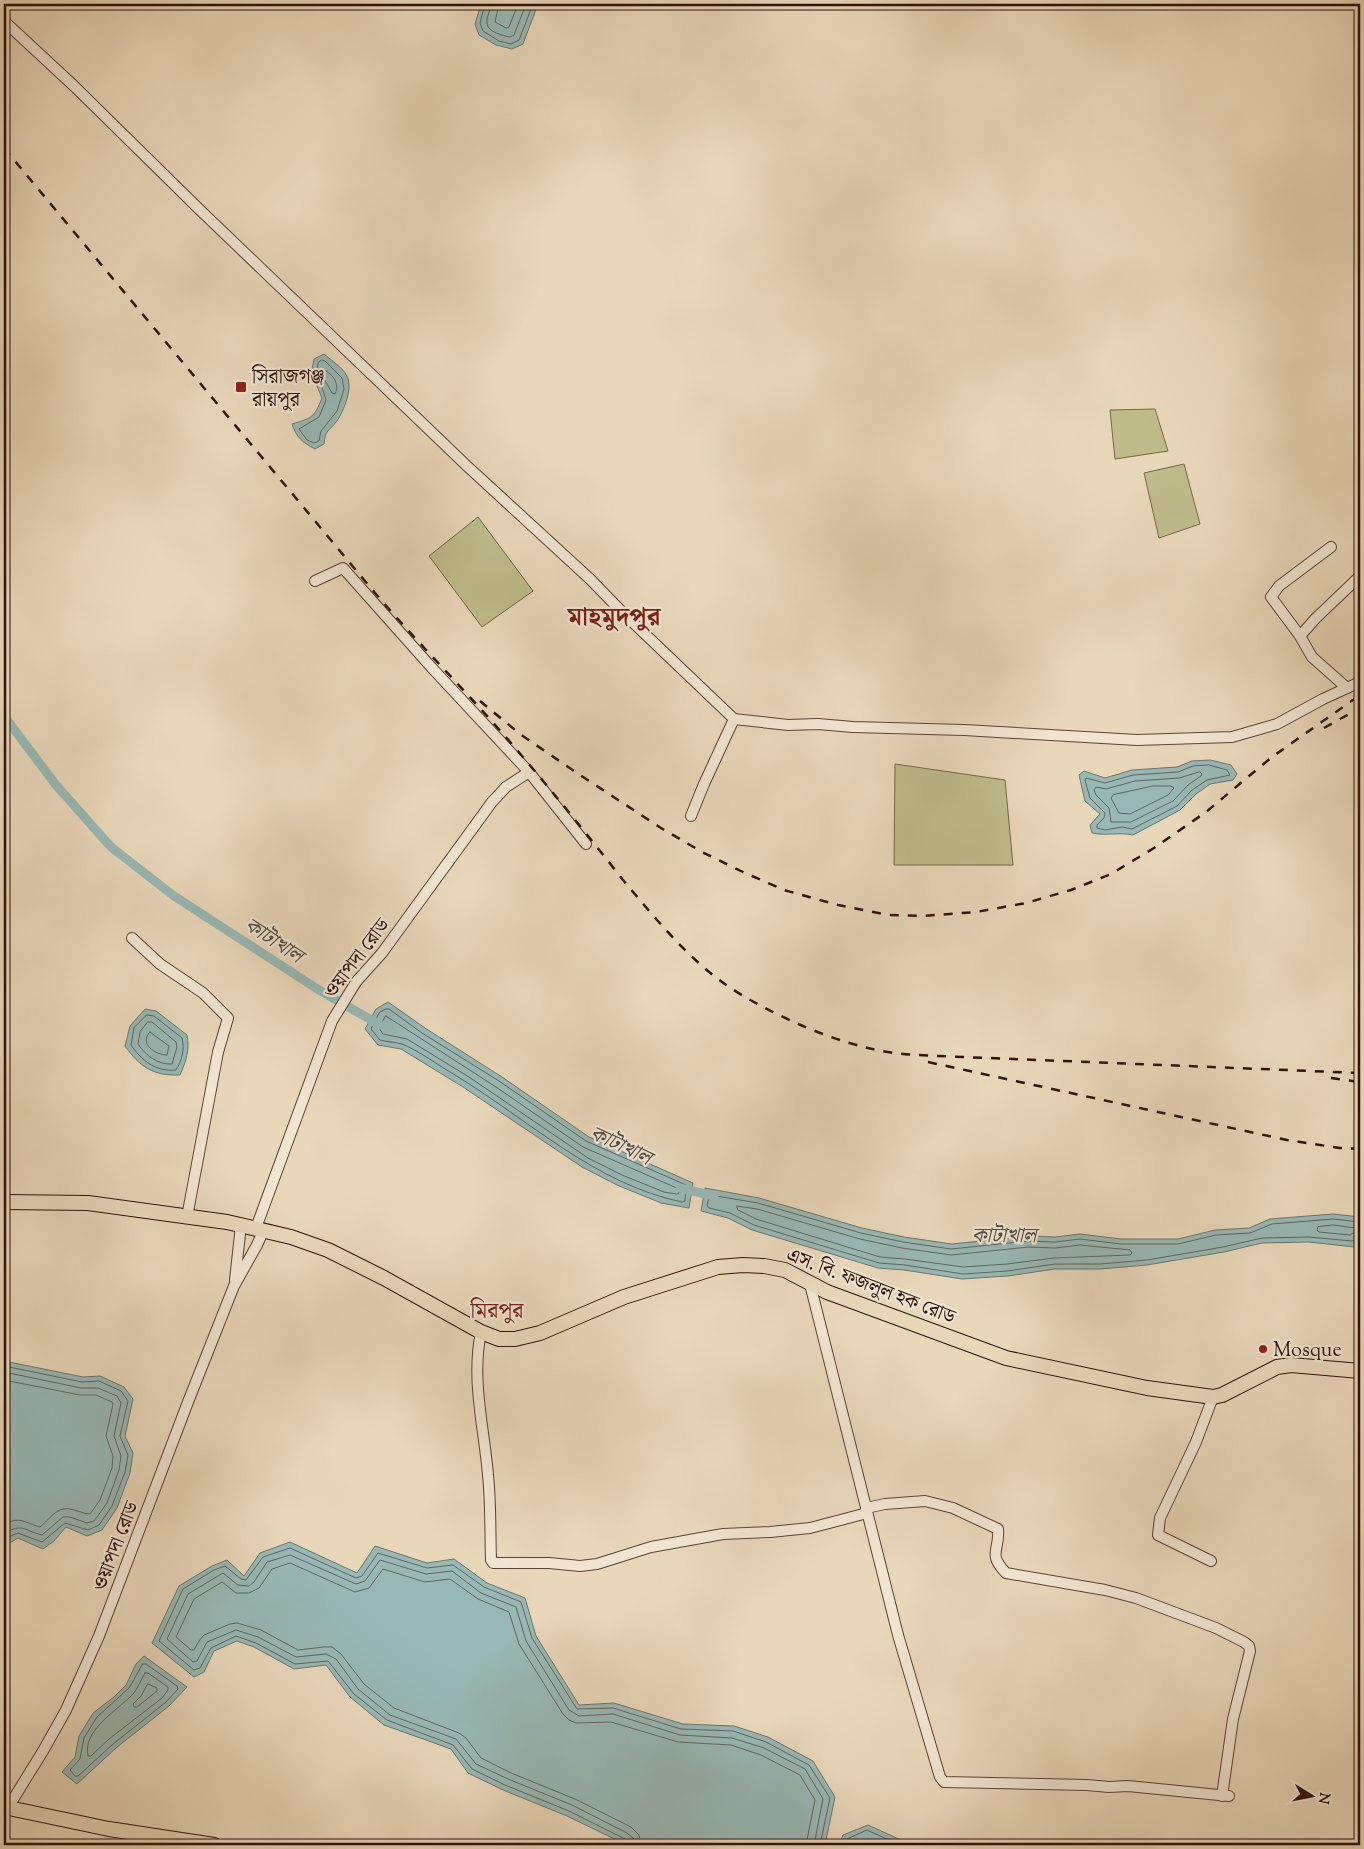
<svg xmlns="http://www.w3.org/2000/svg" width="1364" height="1849" font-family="'Sorts Mill Goudy','Noto Serif Bengali',serif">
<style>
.green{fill:#bebc8b;stroke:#766648}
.water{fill:#98b8b5;stroke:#6e756f}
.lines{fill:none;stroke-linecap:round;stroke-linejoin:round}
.shore{stroke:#63645e;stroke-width:1}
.canal{stroke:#98b8b5;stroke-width:9}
.minor-casing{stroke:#5d4233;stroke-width:12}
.major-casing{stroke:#2e1106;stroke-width:16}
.minor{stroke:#f1e5d2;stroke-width:10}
.major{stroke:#e9d7ba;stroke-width:14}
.rail{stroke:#2e1106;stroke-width:2.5;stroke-dasharray:9 9;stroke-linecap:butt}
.poi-dot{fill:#8f2418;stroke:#f1e5d2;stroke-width:2}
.labels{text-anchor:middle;stroke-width:4.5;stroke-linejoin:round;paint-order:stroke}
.poi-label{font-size:20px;fill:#2e1106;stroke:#f1e5d2;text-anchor:start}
.street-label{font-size:20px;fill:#2e1106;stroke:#f1e5d2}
.water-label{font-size:21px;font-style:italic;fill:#534b43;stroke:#f1e5d2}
.quarter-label{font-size:22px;fill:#7a1f14;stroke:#f1e5d2}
.district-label{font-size:25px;font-weight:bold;fill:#7a1f14;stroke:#f1e5d2}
</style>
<rect width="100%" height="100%" fill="#e9d7ba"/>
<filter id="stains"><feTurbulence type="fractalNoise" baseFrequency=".004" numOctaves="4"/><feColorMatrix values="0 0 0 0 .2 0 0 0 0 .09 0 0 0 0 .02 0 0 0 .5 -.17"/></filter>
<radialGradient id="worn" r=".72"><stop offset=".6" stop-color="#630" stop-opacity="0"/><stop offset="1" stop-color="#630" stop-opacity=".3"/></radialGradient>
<g class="green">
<polygon points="1155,409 1168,451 1115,459 1110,410"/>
<polygon points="1184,464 1200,524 1159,538 1144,473"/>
<polygon points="478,517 533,591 482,627 429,556"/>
<polygon points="895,764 1005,780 1013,865 894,865"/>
</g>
<g class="water">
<polygon points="481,4 538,4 523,44 512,49 496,45 479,35 475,24"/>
<path d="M324,354C331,360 343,368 347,376C353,389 344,410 337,421C329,431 325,430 324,444L315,449C303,443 296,437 292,424C312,418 314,418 322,398L317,386L310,379L314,359Z"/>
<path d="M1210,760L1231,765L1237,774L1233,780L1210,784L1196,794L1180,810L1133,835C1119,832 1106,836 1092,833L1090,825L1100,814L1085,801L1079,775L1084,771L1105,778L1132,770L1177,767L1192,761Z"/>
<polygon points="388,1002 425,1028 502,1077 589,1137 693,1183 689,1208 661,1203 617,1185 582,1167 463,1087 401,1049 378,1045 365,1029 376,1009"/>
<path d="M145,1009L156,1011L187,1035C190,1050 186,1061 180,1075C153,1076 140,1067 125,1046L130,1026Z"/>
<polygon points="705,1188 759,1198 862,1228 904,1237 952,1244 1029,1236 1055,1237 1080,1234 1121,1239 1178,1239 1215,1230 1249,1228 1270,1219 1333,1214 1360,1217 1360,1242 1354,1247 1309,1242 1262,1243 1224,1252 1147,1265 1100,1269 1055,1269 1008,1276 962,1279 904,1270 878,1268 752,1230 728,1218 701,1211"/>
<polygon points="4,1361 83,1377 100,1376 124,1387 133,1399 125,1436 133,1453 130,1473 117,1508 102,1530 87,1536 66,1527 54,1541 43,1549 18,1538 8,1544 4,1544"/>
<polygon points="290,1542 357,1573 375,1546 427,1563 454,1559 487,1583 525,1598 536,1636 579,1705 614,1703 683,1724 734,1726 768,1737 813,1761 835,1797 825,1845 627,1845 567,1816 503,1790 468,1773 451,1749 384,1725 350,1697 326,1665 294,1669 254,1647 237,1641 214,1651 204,1672 194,1677 152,1643 179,1586 212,1566 227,1560 244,1576 260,1553"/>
<polygon points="144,1656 187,1687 169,1706 116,1748 77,1784 62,1772 75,1757 79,1736 93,1713 114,1697 126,1685 136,1664"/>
<polygon points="868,1825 912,1845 839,1845 843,1835"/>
</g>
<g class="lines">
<g class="shore">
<polyline points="485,4 480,23 483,31 499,41 511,44 519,40 533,4"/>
<path d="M491,4C491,10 486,17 487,23C487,32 504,36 510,37L514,35L526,4"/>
<polyline points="499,4 495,22 506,28 509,27 518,4"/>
<polygon points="322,360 325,361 342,378 344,389 337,411 321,431 319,441 314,443 307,440 299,429 319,417 326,400 321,384 316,377 318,363"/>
<path d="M324,370C333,374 340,384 335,394L332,393L322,375Z"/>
<polygon points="1209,765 1227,770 1230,775 1207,780 1192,790 1177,806 1132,829 1122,827 1105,830 1097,828 1097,825 1104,818 1105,813 1090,798 1085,780 1086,778 1105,783 1133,775 1178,772 1193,766"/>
<polygon points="1200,772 1202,774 1201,776 1188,785 1173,801 1131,822 1111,822 1109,808 1096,795 1094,790 1096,787 1106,789 1135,781 1179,778"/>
<polygon points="1153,786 1171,786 1174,788 1168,795 1130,814 1119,813 1111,798 1113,795"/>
<path d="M386,1009H389L422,1033L499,1081L586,1141L686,1185L685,1201L682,1202C595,1184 529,1120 455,1075C441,1067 416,1049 402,1044C395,1042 387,1042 380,1040L371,1029L379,1013Z"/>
<path d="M147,1015L154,1016L182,1038C185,1049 182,1060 176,1070C156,1072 142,1061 131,1045L134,1028Z"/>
<polygon points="386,1016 496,1087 583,1147 679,1189 679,1193 677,1194 664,1192 622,1175 588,1158 469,1077 407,1039 383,1034 379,1028"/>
<path d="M148,1022H152L176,1042L177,1047L172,1064C158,1065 145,1055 138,1044L140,1032Z"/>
<path d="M150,1032L169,1046L167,1055C156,1055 138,1044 150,1032Z"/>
<polygon points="737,1206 757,1209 860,1239 902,1248 951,1255 1029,1247 1055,1248 1080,1245 1130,1250 1132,1253 1130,1255 1054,1258 1007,1264 963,1267 905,1259 880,1257 756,1219 738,1210"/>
<polyline points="1360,1222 1333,1219 1272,1224 1250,1233 1216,1235 1178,1244 1121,1244 1080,1239 1055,1242 1029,1241 951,1249 903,1242 861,1233 758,1203 710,1195 707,1205 709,1208 730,1213 754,1225 879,1263 905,1265 963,1274 1007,1271 1055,1264 1100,1264 1147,1260 1223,1247 1262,1238 1309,1237 1352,1241 1360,1238"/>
<polygon points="1333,1225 1355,1228 1356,1231 1350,1235 1319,1232 1317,1230 1318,1227"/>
<polyline points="4,1366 82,1382 99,1381 121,1391 128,1401 120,1436 128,1455 125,1472 112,1506 99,1525 88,1530 65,1523 42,1542 18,1533 4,1539"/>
<path d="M4,1372L81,1388H98L117,1396L121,1403L114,1436L121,1456L119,1470L107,1503L94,1521L87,1523L70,1517H63L42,1535C22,1530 24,1523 4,1533"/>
<path d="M4,1380L80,1395H96L112,1402L113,1404L106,1436L113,1456L112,1468L100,1500L90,1514C83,1514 77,1510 70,1509C56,1507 50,1519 40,1527C26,1523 18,1515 4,1525"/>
<polygon points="143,1664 146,1664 177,1686 178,1689 166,1702 113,1744 78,1776 75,1776 70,1770 80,1759 84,1738 97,1717 129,1688"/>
<path d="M145,1673H148L168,1687V1690L162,1698L109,1739L91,1756H88C82,1730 118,1710 133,1694C138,1688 141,1680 145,1673Z"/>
<polygon points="148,1684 157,1688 157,1691 137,1707 134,1707 133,1704 141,1696"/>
<polyline points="628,1845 625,1839 569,1811 505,1785 472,1769 453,1745 387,1720 354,1694 328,1661 295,1664 256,1643 236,1636 211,1648 200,1668 194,1670 159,1641 183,1589 214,1570 225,1566 241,1579 246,1580 263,1557 290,1548 356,1578 362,1576 378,1553 427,1568 453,1565 484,1587 521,1602 532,1638 577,1709 613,1708 681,1729 733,1731 766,1742 809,1765 830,1798 820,1845"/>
<polyline points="634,1845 633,1838 627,1833 572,1805 508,1779 476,1764 456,1739 390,1715 358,1689 336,1659 326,1654 296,1657 258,1637 236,1630 207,1642 197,1661 193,1662 167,1639 188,1594 223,1573 238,1585 249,1586 254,1582 267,1562 290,1555 356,1584 365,1581 380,1560 426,1574 452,1571 481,1593 516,1607 526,1641 569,1710 579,1716 613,1714 680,1735 732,1738 764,1748 805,1769 823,1799 814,1845"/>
<polyline points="641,1845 639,1835 631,1827 575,1799 511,1773 481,1758 466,1738 459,1733 394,1708 364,1684 341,1654 332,1647 324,1647 298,1650 261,1630 237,1623 230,1624 204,1635 199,1641 194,1650 191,1650 176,1637 194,1599 222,1582 236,1593 249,1593 259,1588 272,1569 290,1563 355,1592 369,1588 383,1569 425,1582 450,1579 478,1599 509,1612 519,1644 563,1714 569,1720 576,1723 611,1722 678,1742 731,1745 761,1755 800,1775 815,1800 806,1845"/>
<polyline points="845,1845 847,1839 867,1830 900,1845"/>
</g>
<g class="canal">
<polyline points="4,716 56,785 111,847 174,896 319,990 380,1025"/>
<polyline points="680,1188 714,1196"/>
</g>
<g class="minor-casing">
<g id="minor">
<polyline points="4,21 74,86 200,210 467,466 590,579 624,614 734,719 704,784 691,816"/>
<polyline points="315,581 343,568 432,668 529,772 586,844"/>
<polyline points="1300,636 1271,597 1279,586 1331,547"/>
<polyline points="1347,688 1312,657 1300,636 1316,618 1360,576"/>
<polyline points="734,719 788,725 818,724 853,727 964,730 1137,740 1232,737 1277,724 1323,699 1360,682"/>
<polyline points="132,938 160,964 203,993 228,1018 218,1052 187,1217"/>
<polyline points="256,1228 332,1021 356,982 382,953 492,802 506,787 529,772"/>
<polyline points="235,1280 241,1225"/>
<polyline points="810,1284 898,1635 940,1777 944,1782 1087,1785 1109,1787 1128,1786 1229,1796"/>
<path d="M481,1332C471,1380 484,1427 488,1475C491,1503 490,1531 491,1560L493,1563H549L580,1566L597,1564L651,1547L723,1534L770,1532L810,1528L867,1513"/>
<path d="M866,1508L885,1504L925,1501L953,1508L998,1529C1000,1551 987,1553 1006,1573L1105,1590L1136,1598L1216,1628L1244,1642L1249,1646L1250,1651L1233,1719L1222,1796"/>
<polyline points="1211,1561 1158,1535 1160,1518 1196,1442 1213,1397"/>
<polyline points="4,1814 43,1751 66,1710 99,1636 188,1402 234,1286 257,1245 264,1229"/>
</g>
</g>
<g class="major-casing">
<g id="major">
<polyline points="4,1202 88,1203 227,1222 291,1237 328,1250 384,1278 481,1332 499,1339 515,1339 540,1333 624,1297 718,1267 743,1265 764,1266 785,1270 827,1292 1006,1358 1147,1388 1213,1397 1222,1395 1277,1367 1291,1365 1360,1371"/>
<polyline points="4,1807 109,1829 214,1845"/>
</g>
</g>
<use href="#minor" class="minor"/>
<use href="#major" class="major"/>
<g class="rail">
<path d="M4,148L375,593C423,649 475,700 522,756C557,797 590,838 623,880C650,912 676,944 708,971C745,1003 820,1037 868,1048C891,1054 915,1055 939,1056L1360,1073"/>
<polyline points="480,701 520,734 577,773 661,828 702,852 743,872 784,890 838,905 888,915 923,916 976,912 1026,903 1071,890 1111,874 1154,848 1206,812 1272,757 1360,695"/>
<polyline points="1324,728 1360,708"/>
<polyline points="928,1062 1287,1140 1340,1148 1360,1149"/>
<polyline points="1331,1078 1360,1082"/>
</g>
</g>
<g class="poi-dot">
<rect x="235" y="381" width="12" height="12" rx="2.5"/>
<circle cx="1263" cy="1349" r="5"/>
</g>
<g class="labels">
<g class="poi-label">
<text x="252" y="383">সিরাজগঞ্জ<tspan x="252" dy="23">রায়পুর</tspan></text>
<text x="1273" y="1356">Mosque</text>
</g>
<g class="street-label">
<text transform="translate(356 958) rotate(-53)" y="7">ওয়াপদা রোড</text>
<text transform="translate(871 1285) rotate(21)" y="7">এস. বি. ফজলুল হক রোড</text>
<text transform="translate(115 1546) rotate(-69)" y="7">ওয়াপদা রোড</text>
</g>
<g class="water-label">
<text transform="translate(274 940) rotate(33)" y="7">কাটাখাল</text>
<text transform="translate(621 1145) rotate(25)" y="7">কাটাখাল</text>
<text x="1004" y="1242">কাটাখাল</text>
</g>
<g class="quarter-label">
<text x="497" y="1318">মিরপুর</text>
</g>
<g class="district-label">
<text x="614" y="625">মাহমুদপুর</text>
</g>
</g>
<rect width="1364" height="1849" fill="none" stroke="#e9d7ba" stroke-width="20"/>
<rect x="5" y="5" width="1354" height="1839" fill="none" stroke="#2e1106" stroke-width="2.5"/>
<rect x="10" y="10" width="1344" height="1829" fill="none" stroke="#2e1106"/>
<g transform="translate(1312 1796) rotate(100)" stroke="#f1e5d2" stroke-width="4" paint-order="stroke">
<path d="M0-4L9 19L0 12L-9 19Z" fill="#2e1106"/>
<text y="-8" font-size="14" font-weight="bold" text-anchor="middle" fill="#2e1106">N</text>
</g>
<rect width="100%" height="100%" filter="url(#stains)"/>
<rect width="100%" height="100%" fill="url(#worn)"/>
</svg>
